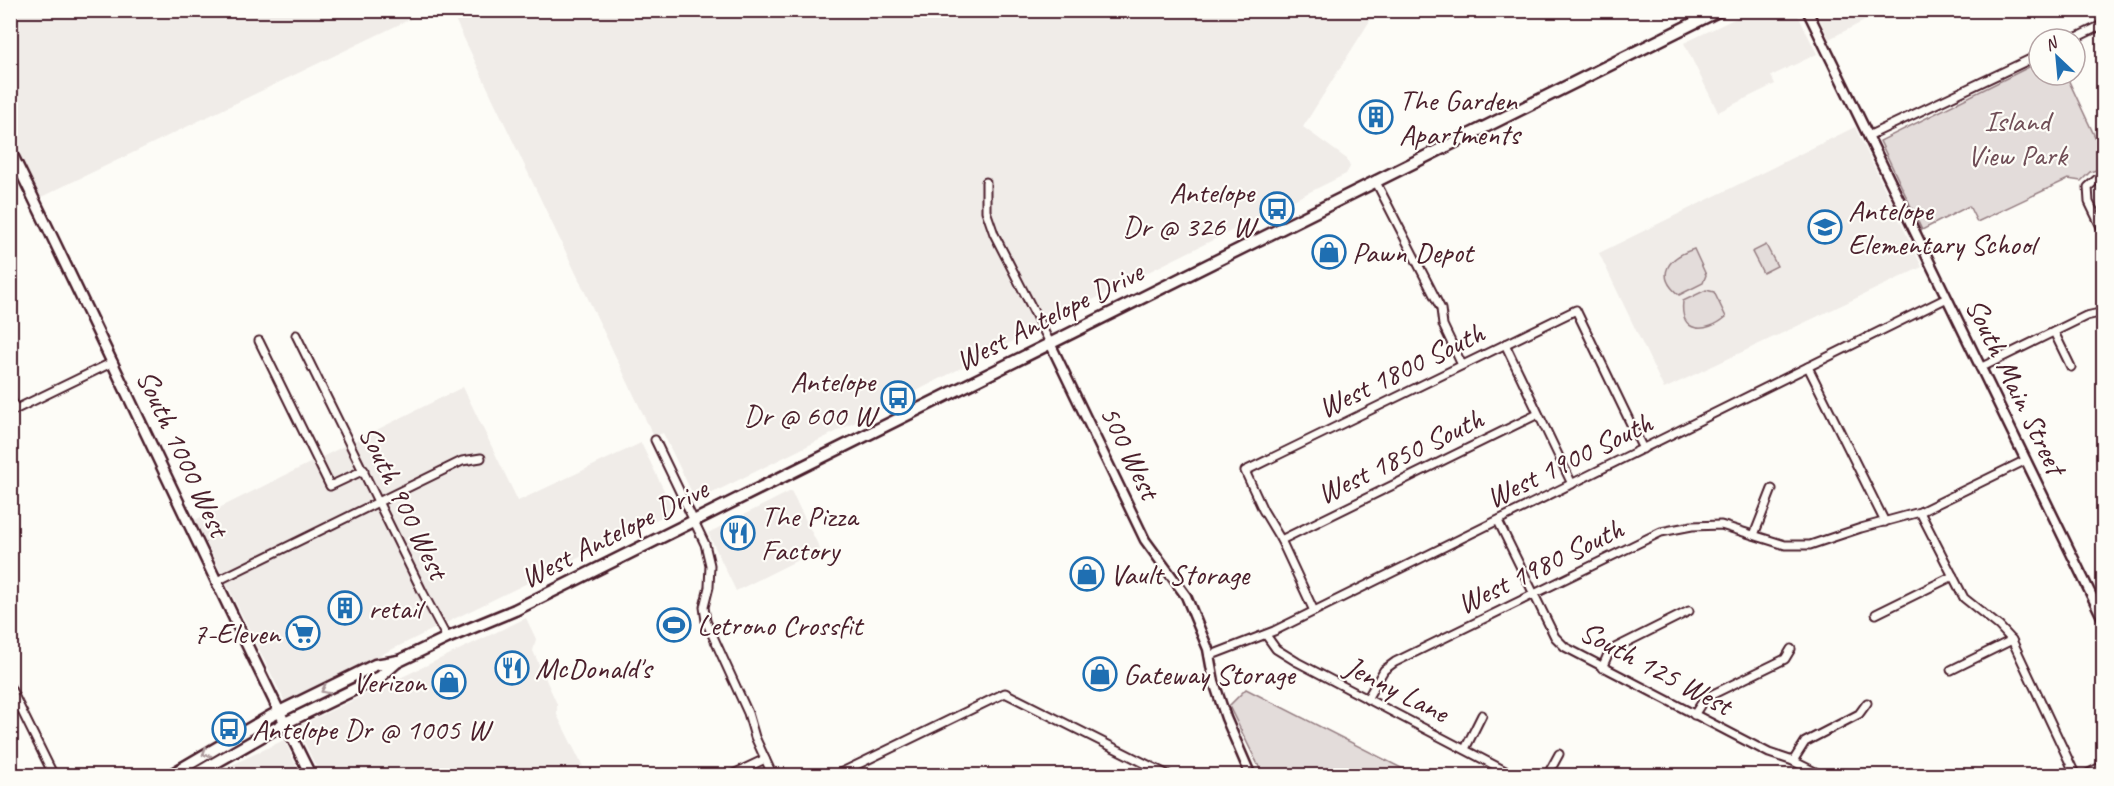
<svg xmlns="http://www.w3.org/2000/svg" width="2114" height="786" font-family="Caveat,sans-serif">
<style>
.built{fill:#f0ece8}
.green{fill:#e3dcda;stroke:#967e82;stroke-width:1.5}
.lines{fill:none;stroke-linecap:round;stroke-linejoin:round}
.minor-casing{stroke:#4a1f2b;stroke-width:11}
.tertiary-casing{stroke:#4a1f2b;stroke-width:13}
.secondary-casing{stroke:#4a1f2b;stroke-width:14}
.primary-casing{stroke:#4a1f2b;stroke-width:15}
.minor{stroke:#fdfcf7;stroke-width:7}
.tertiary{stroke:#fdfcf7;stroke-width:8}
.secondary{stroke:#fdfcf7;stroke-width:9}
.primary{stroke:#fdfcf7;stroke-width:10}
.oneway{stroke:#ac999b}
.labels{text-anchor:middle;stroke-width:4.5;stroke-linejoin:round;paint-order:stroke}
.poi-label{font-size:30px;fill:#4a1f2b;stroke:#fdfcf7;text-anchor:start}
.park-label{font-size:30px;fill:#704e57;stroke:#fdfcf7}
.street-label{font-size:30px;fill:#4a1f2b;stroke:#fdfcf7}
</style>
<rect width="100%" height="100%" fill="#fdfcf7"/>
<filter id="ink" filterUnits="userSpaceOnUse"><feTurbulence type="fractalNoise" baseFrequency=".0167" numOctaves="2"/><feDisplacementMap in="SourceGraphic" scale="12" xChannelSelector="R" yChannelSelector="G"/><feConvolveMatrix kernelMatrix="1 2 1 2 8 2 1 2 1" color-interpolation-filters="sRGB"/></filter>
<g filter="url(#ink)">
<g class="built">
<polygon points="1753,10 1796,11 1817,54 1771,76 1775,84 1718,112 1684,43"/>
<polygon points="11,11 427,11 39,198 11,141"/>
<polygon points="451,11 1376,11 1303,127 1347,159 1350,167 1346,174 1112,290 866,417 696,501 663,433 654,437"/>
<polygon points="1816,11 1893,11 1884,11 1829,39"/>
<polygon points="1855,127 1922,267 1664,389 1599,253"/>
<polygon points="463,387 518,501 641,443 674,511 285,702 195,520"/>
<polygon points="791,491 820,549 736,591 708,533"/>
<polygon points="526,618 536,639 533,651 557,704 557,715 587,775 320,775 297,727"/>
<polygon points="284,740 301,775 211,775"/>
</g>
<g class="green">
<polygon points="2039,62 2039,75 2066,75 2103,154 2103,168 2090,172 2081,181 2068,179 1977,222 1969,206 1922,230 1880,141"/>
<polygon points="1766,245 1777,266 1763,273 1752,252"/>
<path d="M1694,249L1706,275L1703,283L1679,295C1654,275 1669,257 1694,249Z"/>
<path d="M1706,290L1714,292L1726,317C1706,334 1679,334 1683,301Z"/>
<polygon points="1246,689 1415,775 1263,775 1229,706"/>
</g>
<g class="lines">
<g class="minor-casing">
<g id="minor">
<polyline points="2073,39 2104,24"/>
<polyline points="1868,136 2039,55"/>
<polyline points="2104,177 2097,179 2088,187 2089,202 2104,233"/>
<polyline points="1375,180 1441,309 1443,325 1462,365"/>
<polyline points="986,182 986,211 994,234 1050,343"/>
<polyline points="2054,332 2071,367"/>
<polyline points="296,335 423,593 447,638"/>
<polyline points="259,341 330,486 364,470"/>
<polyline points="1505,344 1572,484"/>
<polyline points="1808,367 1885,522"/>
<polyline points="1980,368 2086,316 2104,312"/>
<polyline points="10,398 16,409"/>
<polyline points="10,412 113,362"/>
<polyline points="655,440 705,544 710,565 709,587 704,607 706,621 748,713 755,737 773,776"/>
<polyline points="1920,512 1964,598 1999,626 2012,640 2076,776"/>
<polyline points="1498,521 1555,637 1565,647 1769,753 1793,761 1823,776"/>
<polyline points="1754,535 1772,489"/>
<polyline points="1281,540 1538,414"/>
<polyline points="217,581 462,461 481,458"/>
<polyline points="1314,611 1281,540 1263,510 1245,471 1576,310 1643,449"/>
<polyline points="1876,614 1953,576"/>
<polyline points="1266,635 1276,649 1297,662 1515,776"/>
<polyline points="1209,656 1274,631 1947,298"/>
<polyline points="1602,668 1609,652 1615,648 1689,611"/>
<polyline points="1951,670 2012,640"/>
<polyline points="10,687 54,776"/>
<polyline points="1367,699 1384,670 1395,662 1661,532 1692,526 1721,525 1785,545 1810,545 1861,528 1920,512 2026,460"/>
<polyline points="1694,715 1705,698 1785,659 1791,649"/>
<polyline points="1465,749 1482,715"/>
<polyline points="1793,761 1805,742 1859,714 1867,703"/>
<polyline points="729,776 765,759"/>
<polyline points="834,776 1005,693 1170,776"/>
<polyline points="1547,776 1559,754"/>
<polyline points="2083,776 2104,765"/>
</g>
</g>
<g class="tertiary-casing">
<g id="tertiary">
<polyline points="1807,10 2104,621"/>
<polyline points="1050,343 1145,540 1186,596 1208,649 1214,682 1226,718 1251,776"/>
</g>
</g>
<g class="secondary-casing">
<path id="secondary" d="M10,150C112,358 208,569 311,776"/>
</g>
<g class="primary-casing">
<g id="primary">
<polyline points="169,776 271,716 375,665 399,661 447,638 515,610 1720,10"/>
<polyline points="192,776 285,723 380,677 398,661"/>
</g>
</g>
<use href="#minor" class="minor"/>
<use href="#tertiary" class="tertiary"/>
<use href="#secondary" class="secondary"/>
<use href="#primary" class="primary"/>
</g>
<defs><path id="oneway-chevron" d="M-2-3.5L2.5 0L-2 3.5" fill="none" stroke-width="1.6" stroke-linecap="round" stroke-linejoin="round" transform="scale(1.5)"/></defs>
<g class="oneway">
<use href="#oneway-chevron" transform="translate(325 690) rotate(154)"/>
<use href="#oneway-chevron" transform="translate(206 753) rotate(148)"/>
</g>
</g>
<defs>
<g id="building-ring" transform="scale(1.725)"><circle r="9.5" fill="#fdfcf7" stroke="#1f6fb2" stroke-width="1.5"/><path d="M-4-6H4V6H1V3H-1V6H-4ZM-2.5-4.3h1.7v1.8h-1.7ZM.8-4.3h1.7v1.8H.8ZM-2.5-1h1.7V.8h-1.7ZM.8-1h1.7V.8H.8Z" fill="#1f6fb2"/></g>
<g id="bus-ring" transform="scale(1.725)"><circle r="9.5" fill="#fdfcf7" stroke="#1f6fb2" stroke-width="1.5"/><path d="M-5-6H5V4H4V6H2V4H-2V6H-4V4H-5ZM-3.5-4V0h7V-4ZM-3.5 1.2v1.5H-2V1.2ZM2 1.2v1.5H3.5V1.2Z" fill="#1f6fb2"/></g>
<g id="school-ring" transform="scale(1.725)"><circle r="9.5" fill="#fdfcf7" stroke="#1f6fb2" stroke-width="1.5"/><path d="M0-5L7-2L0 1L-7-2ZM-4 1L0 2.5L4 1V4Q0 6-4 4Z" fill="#1f6fb2"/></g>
<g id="shop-ring" transform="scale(1.725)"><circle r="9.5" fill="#fdfcf7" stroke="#1f6fb2" stroke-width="1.5"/><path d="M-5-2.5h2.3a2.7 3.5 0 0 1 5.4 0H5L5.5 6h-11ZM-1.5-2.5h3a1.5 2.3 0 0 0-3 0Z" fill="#1f6fb2"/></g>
<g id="restaurant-ring" transform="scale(1.725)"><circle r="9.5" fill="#fdfcf7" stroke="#1f6fb2" stroke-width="1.5"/><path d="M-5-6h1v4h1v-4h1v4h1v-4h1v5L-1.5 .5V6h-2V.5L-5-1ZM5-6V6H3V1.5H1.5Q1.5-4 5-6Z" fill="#1f6fb2"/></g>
<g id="stadium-ring" transform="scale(1.725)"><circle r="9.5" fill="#fdfcf7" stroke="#1f6fb2" stroke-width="1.5"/><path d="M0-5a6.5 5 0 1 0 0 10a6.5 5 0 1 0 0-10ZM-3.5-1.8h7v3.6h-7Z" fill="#1f6fb2"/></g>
<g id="supermarket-ring" transform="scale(1.725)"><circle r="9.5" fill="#fdfcf7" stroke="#1f6fb2" stroke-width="1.5"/><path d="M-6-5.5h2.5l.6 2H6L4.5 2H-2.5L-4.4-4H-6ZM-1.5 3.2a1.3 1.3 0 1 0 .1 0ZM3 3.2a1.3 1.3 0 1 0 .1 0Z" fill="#1f6fb2"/></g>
</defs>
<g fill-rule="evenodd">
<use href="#building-ring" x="1376" y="117"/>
<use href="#bus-ring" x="1277" y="209"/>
<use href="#school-ring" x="1825" y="227"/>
<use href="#shop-ring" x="1329" y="252"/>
<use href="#bus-ring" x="898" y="398"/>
<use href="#restaurant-ring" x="738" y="533"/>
<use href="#shop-ring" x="1087" y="574"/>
<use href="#building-ring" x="345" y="608"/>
<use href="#stadium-ring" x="674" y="625"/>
<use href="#supermarket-ring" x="303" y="633"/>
<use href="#restaurant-ring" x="512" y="668"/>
<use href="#shop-ring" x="1100" y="674"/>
<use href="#shop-ring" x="449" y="682"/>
<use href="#bus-ring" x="229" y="729"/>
</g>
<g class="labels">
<g class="poi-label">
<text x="1399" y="110">The Garden<tspan x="1399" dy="34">Apartments</tspan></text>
<text x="1254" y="202" text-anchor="end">Antelope<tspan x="1254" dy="34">Dr @ 326 W</tspan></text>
<text x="1848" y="220">Antelope<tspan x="1848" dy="34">Elementary School</tspan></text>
<text x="1352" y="262">Pawn Depot</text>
<text x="875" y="391" text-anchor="end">Antelope<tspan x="875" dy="34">Dr @ 600 W</tspan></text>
<text x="761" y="526">The Pizza<tspan x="761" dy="34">Factory</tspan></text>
<text x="1110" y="584">Vault Storage</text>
<text x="368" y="618">retail</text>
<text x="697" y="635">Letrono Crossfit</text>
<text x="280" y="643" text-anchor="end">7-Eleven</text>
<text x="535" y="678">McDonald's</text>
<text x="1123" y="684">Gateway Storage</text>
<text x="426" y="692" text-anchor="end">Verizon</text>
<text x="252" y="739">Antelope Dr @ 1005 W</text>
</g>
<g class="park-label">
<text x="2017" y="131">Island<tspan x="2017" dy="34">View Park</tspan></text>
</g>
<g class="street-label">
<text transform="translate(1049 316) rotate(-27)" y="10">West Antelope Drive</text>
<text transform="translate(1401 370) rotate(-26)" y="10">West 1800 South</text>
<text transform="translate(2016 386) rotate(64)" y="10">South Main Street</text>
<text transform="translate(1130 452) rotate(64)" y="10">500 West</text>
<text transform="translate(183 453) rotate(65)" y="10">South 1000 West</text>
<text transform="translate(1400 456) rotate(-26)" y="10">West 1850 South</text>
<text transform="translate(1569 460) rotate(-26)" y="10">West 1900 South</text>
<text transform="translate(404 502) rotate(64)" y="10">South 900 West</text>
<text transform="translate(614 533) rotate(-27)" y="10">West Antelope Drive</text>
<text transform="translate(1540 566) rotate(-26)" y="10">West 1980 South</text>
<text transform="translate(1656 668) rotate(28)" y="10">South 125 West</text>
<text transform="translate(1397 689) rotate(27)" y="10">Jenny Lane</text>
</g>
</g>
<rect width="2114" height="786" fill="none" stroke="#fdfcf7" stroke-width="36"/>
<rect x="18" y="18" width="2078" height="750" fill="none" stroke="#4a1f2b" stroke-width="2" filter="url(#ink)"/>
<g transform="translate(2057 57) rotate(334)"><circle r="28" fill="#fdfcf7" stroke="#b5a4a5" stroke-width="1.5"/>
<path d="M0-4.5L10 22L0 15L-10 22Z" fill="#1f6fb2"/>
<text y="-9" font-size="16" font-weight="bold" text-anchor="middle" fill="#4a1f2b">N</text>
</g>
</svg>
